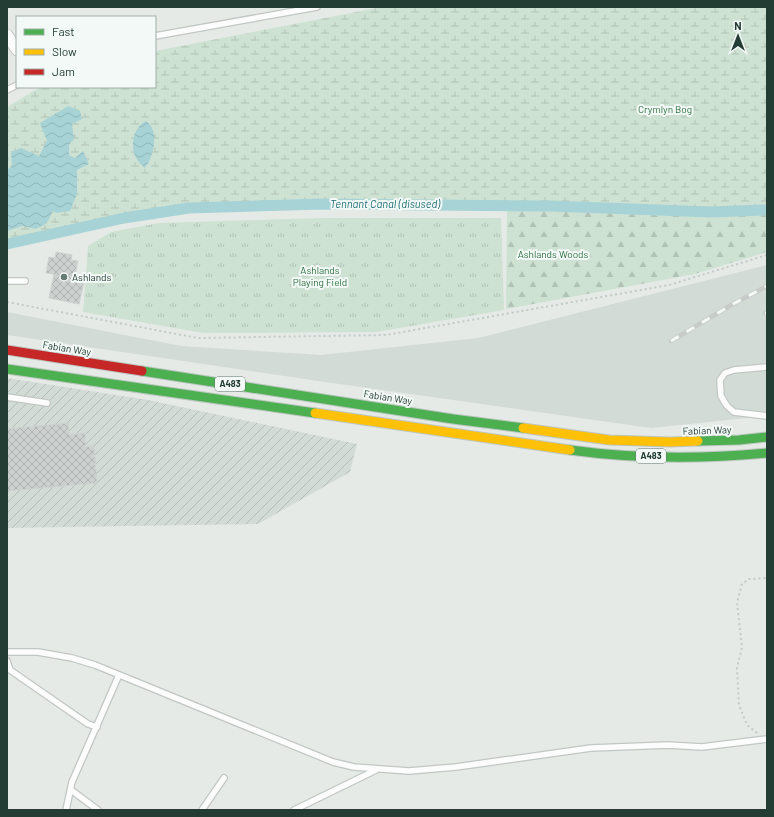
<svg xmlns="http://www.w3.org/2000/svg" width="774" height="817" font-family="Barlow,sans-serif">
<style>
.built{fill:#d3dbd7}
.industrial{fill:url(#industrial-furrows)}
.forest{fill:url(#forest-firs)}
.wetland{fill:url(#wetland-marsh)}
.park{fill:url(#park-tufts)}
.water{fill:url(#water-waves)}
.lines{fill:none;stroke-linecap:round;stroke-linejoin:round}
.canal{stroke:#a7d3d6;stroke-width:11}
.building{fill:url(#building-cross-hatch);stroke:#cdd3d0}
.lane-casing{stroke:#c2c7c4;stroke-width:8}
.street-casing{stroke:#c2c7c4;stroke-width:13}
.fast-casing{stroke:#bdc6c2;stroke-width:11}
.slow-casing{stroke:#bdc6c2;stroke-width:11}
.jam-casing{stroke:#bdc6c2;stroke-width:11}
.path{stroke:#c2cac5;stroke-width:2;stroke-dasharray:2 3;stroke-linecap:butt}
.lane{stroke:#fbfcfb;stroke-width:5.5}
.street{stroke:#fbfcfb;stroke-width:11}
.fast{stroke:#4caf50;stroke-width:9}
.slow{stroke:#ffc107;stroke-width:9}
.jam{stroke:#c62828;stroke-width:9}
.rail-casing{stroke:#c7cbc9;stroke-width:4.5}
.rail{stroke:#f3f9f6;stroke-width:3;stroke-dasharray:9;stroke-linecap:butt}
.poi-dot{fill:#677a73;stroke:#f3f9f6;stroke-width:1.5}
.labels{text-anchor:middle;stroke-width:4;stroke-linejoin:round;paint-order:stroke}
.shield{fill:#f3f9f6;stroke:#61756e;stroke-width:1}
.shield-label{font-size:9px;font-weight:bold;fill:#233d34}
.park-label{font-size:10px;fill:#2f7244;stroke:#f3f9f6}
.poi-label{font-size:10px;fill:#233d34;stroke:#f3f9f6;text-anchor:start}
.street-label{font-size:10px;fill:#233d34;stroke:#f3f9f6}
.water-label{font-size:11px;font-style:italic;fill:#1f6e76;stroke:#f3f9f6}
</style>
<defs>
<pattern id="industrial-furrows" width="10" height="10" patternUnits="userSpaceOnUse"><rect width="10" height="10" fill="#d3dbd7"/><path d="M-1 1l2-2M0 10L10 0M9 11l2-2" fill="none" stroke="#b5bdb9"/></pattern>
<pattern id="forest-firs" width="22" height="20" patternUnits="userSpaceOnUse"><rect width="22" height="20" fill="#cee2d3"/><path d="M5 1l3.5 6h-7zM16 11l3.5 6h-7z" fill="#b1c3b6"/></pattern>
<pattern id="wetland-marsh" width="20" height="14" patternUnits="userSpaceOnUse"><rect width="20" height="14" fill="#cee2d3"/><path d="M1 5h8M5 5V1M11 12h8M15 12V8" fill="none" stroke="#b1c3b6"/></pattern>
<pattern id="park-tufts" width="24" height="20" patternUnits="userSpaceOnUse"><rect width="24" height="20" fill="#cee2d3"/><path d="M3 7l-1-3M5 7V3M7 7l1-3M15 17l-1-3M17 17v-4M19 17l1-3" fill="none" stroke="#b1c3b6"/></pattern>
<pattern id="water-waves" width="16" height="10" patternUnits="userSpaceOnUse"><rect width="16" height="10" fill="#a7d3d6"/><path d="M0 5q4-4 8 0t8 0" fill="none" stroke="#8fb6b8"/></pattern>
<pattern id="building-cross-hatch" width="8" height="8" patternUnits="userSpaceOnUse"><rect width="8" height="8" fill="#ccd1cf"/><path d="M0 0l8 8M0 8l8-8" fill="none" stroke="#afb4b2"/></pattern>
</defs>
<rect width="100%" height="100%" fill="#e5eae7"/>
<polygon class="built" points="767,265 767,416 651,428 325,382 7,335 7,312 181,346 321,355 478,338"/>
<polygon class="industrial" points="7,378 148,400 357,444 350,472 258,524 7,528"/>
<polygon class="forest" points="507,207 550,207 711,214 767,212 767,252 695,274 506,309"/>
<polygon class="wetland" points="382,7 767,7 767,210 711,212 550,206 322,204 189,208 124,218 7,244 7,107 40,87 155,87 155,51"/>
<polygon class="park" points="324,218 501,218 504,310 377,332 203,333 83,312 88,246 111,232 159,223"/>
<g class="water">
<polygon points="68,106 80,111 82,119 72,124 74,139 69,145 69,155 75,158 83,151 89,164 77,170 77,194 70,211 56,213 53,211 47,223 36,229 22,226 7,231 7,170 12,166 11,152 21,148 39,156 47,141 40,123"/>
<path d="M146,121C160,130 154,156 145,168C141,165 137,160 135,156C130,143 134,127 146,121Z"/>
</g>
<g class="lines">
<polyline class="canal" points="7,244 124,218 189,208 322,204 550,206 711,212 767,210"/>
</g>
<g class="building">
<polygon points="56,252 72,255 71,260 78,261 74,280 84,282 79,304 49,298 54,274 46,273 49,257 55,258"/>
<polygon points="68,423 69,435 85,433 86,447 94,446 97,483 7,491 7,429"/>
</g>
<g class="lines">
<g class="lane-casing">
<g id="lane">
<polyline points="155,36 317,7"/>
<polyline points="7,90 17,85"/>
<polyline points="7,281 25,281"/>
<polyline points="767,367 734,370 725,373 720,380 721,396 727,406 734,412 767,416"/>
<polyline points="7,397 47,403"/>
<polyline points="7,652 38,652 72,658 95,665 333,762 354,767 409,771 456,767 591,748 668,745 702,747 767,739"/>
<polyline points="7,661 10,670 88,724 97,727"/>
<polyline points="71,790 98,810"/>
<polyline points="66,810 72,782 119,675"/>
<polyline points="202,810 224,778"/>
<polyline points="294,810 376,770"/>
</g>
</g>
<g class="street-casing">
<polyline id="street" points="7,35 17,50"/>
</g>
<g class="fast-casing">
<g id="fast">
<polyline points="7,369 315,413"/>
<polyline points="142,371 453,419 523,428"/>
<polyline points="698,441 739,440 767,437"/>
<path d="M570,450C635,459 702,459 767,453"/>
</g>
</g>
<g class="slow-casing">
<g id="slow">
<polyline points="315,413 570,450"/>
<polyline points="523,428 609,440 670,442 698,441"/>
</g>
</g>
<g class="jam-casing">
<polyline id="jam" points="7,350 142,371"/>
</g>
<g class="path">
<polyline points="7,302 198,338 386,335 669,285 767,255"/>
<polyline points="757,733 747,725 739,705 737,668 742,647 737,603 742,584 749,579 767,578"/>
</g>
<use href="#lane" class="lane"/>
<use href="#street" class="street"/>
<use href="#fast" class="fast"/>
<use href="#slow" class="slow"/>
<use href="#jam" class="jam"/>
<g class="rail-casing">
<g id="rail">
<polyline points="765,313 767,313"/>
<polyline points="671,341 733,304 767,286"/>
</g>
</g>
<use href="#rail" class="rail"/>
</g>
<circle class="poi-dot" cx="64" cy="277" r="4"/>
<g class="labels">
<g class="shield">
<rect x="215" y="377" width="30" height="14" rx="3"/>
<rect x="636" y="449" width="30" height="14" rx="3"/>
</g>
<g class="shield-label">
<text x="230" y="387">A483</text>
<text x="651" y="459">A483</text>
</g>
<g class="park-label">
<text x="665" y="113">Crymlyn Bog</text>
<text x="553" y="258">Ashlands Woods</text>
<text x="320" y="274">Ashlands<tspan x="320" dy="12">Playing Field</tspan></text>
</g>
<g class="poi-label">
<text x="72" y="281">Ashlands</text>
</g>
<g class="street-label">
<text transform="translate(67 348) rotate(9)" y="4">Fabian Way</text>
<text transform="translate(388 397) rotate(9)" y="4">Fabian Way</text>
<text transform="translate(707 430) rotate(-2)" y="4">Fabian Way</text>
</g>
<g class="water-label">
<text x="385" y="208">Tennant Canal (disused)</text>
</g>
</g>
<rect width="774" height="817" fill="none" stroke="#233d34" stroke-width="16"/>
<rect x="16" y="16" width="140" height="72" fill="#f3f9f6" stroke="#a0aea8"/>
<rect x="24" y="29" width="20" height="6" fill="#4caf50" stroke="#a0aea8"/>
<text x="52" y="36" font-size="12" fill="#233d34">Fast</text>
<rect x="24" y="49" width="20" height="6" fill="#ffc107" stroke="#a0aea8"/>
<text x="52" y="56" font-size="12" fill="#233d34">Slow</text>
<rect x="24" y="69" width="20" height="6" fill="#c62828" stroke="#a0aea8"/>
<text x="52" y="76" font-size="12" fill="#233d34">Jam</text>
<g transform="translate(738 36)" stroke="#f3f9f6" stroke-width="3" paint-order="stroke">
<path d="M0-3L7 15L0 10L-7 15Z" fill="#233d34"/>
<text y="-6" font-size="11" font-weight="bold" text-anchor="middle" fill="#233d34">N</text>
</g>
</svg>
